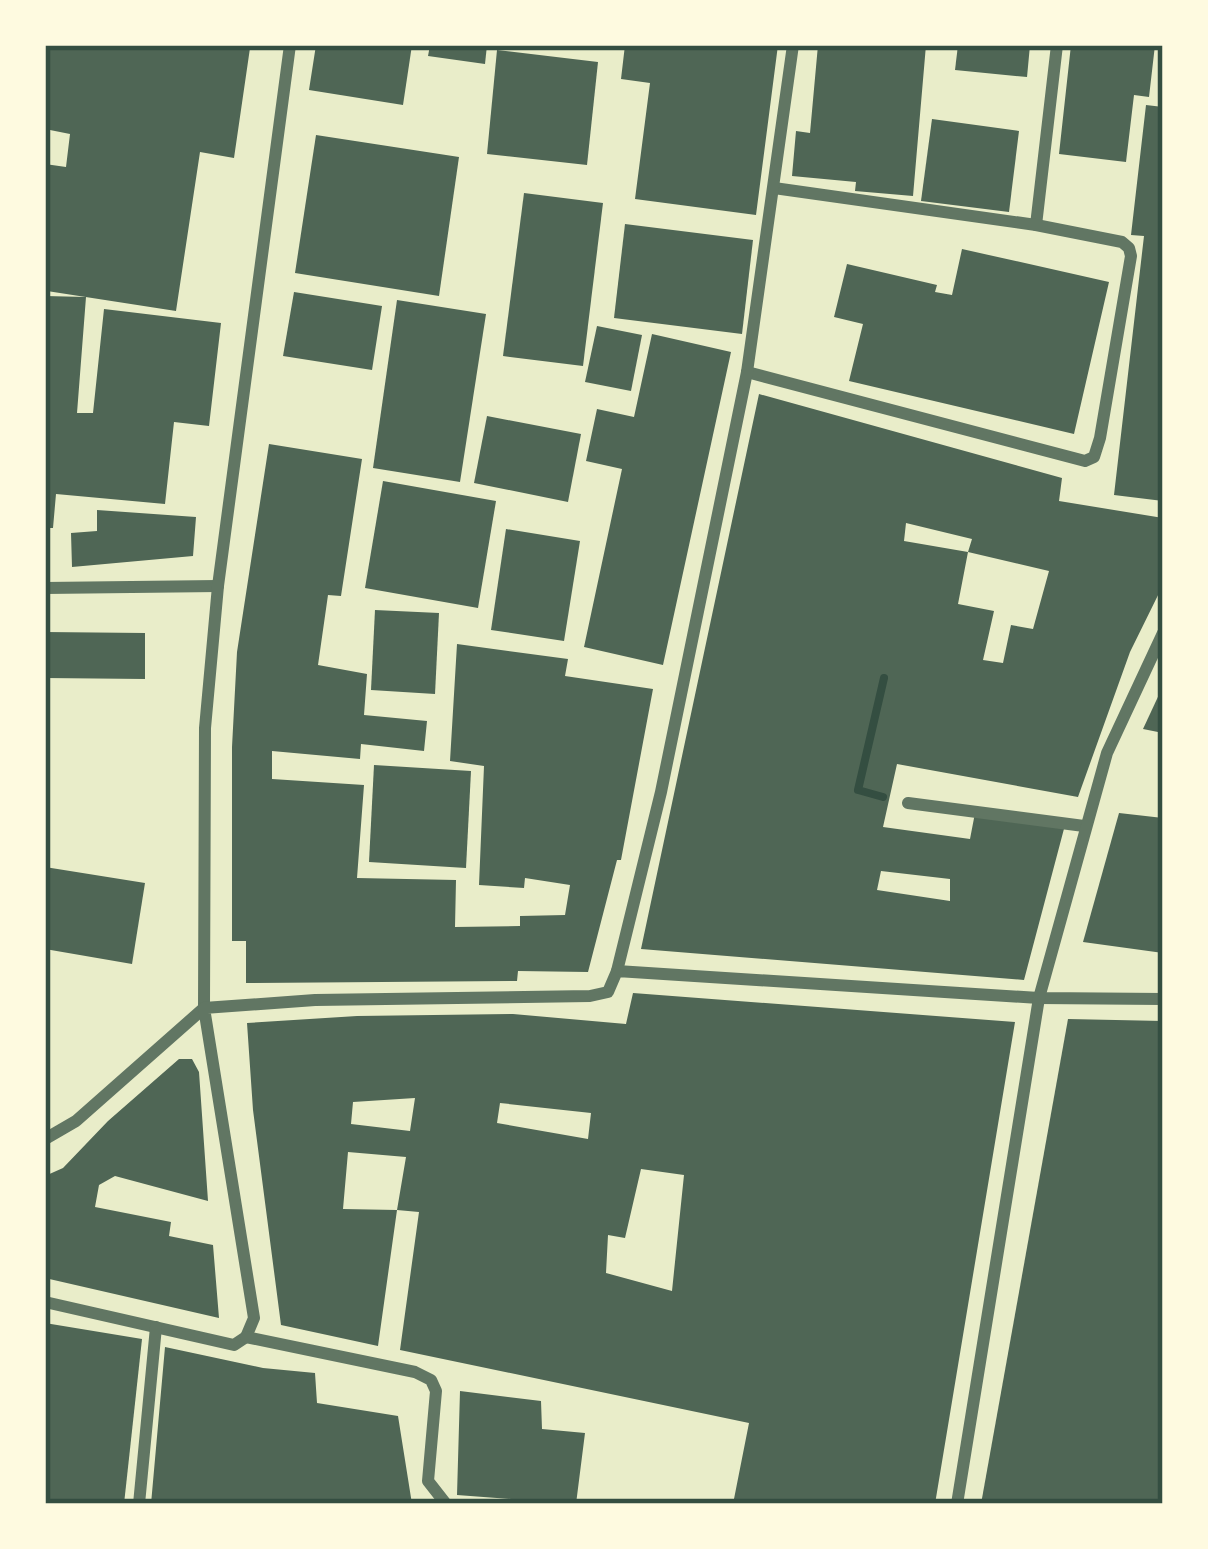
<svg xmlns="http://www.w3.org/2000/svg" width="1208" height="1549" font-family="'IBM Plex Sans',sans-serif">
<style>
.building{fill:#4f6655;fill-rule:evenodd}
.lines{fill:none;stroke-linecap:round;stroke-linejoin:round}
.path{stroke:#344e41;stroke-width:8}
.minor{stroke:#617663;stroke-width:12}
.neatline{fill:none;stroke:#344e41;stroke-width:4.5}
</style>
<rect width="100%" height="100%" fill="#e9edc9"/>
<g class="building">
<polygon points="45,45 250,48 234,158 200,152 176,311 47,291 50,270 45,270 45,164 66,167 70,134 45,129"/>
<polygon points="316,45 412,45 403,105 309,90"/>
<polygon points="430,45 487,45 485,64 428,56"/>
<polygon points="625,45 778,45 756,215 635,199 650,83 621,79"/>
<polygon points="818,45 926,45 913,196 855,191 856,182 792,176 796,131 810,133"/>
<polygon points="958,45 1030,45 1027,77 955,70"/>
<polygon points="1071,45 1155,45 1149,97 1134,95 1126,162 1059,154"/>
<polygon points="497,50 598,62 587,165 487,154"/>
<polygon points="1146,105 1163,107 1163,501 1114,495 1144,236 1131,235"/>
<polygon points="932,119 1019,131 1009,212 921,201"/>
<polygon points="316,135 459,157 439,296 295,273"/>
<polygon points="524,193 603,203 583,366 503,356"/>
<polygon points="625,224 753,240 742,334 614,318"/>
<polygon points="962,249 1109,282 1074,434 849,381 863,324 834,317 847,264 937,285 935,292 952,295"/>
<polygon points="294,292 382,306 372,370 283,356"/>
<polygon points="45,296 86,297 77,413 93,413 104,309 221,323 209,426 174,422 165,504 56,494 53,528 45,528"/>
<polygon points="397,300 486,314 460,482 373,468"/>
<polygon points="597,326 642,335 631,391 585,382"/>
<polygon points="652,334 731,352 663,665 584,647 622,469 586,461 597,409 634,417"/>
<path d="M759,394L1062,478L1059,501L1163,518V585L1130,652L1078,797L897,764L883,827L970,839L975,813L1065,825L1024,980L641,949ZM906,523L972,539L968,552L1049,571L1033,629L1011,625L1003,663L983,660L994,611L958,604L968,552L904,541ZM881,871L950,879V901L877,890Z"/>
<polygon points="487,416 581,434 568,502 474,483"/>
<polygon points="269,444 362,459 341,596 328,595 318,665 367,674 364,715 427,721 424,751 361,744 360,759 272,751 272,779 364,785 357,878 456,880 455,927 520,926 520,916 565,915 570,885 525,878 524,888 479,885 484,766 450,761 457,644 568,659 565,676 653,689 621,860 617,860 588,972 518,971 517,981 246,983 246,941 232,941 232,747 237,652"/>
<polygon points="383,481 496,501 478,608 365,588"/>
<polygon points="97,510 196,517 193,556 72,567 71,533 97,531"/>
<polygon points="506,529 580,541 564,641 491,630"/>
<polygon points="375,610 439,613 435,694 371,690"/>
<polygon points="45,632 145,633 145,679 45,678"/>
<polygon points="1163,686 1163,733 1143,729"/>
<polygon points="374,765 471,771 466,868 369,862"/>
<polygon points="1119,813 1163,818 1163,953 1083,942"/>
<polygon points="45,867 145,883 132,964 45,949"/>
<path d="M633,993L1015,1022L935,1504H733L749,1423L400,1350L419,1212L397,1210L406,1157L348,1152L343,1209L397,1210L378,1346L281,1325L253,1110L247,1023L357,1016L513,1014L626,1024ZM415,1098L410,1131L351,1124L353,1102ZM500,1103L591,1113L588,1139L497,1123ZM641,1169L684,1175L672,1291L606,1273L608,1235L625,1238Z"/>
<polygon points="1068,1019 1163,1021 1163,1504 981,1504"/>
<polygon points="179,1059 192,1059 199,1072 208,1201 115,1176 99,1185 95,1207 171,1222 169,1236 213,1245 219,1318 45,1278 45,1176 63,1168 108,1121"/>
<polygon points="45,1323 142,1339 124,1504 45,1504"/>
<polygon points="165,1347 263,1368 315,1373 317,1403 398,1416 412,1504 151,1504"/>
<polygon points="460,1391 541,1401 542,1429 585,1433 576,1504 457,1495"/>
</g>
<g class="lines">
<polyline class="path" points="883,797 858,790 884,678"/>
<g class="minor">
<polyline points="1036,225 1057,45"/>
<polyline points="747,372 1085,461 1094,457 1100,438 1131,256 1129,248 1122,242 1036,225 774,188"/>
<polyline points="45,588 218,586"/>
<polyline points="908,803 1084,826"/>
<polyline points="617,971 661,792 747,372 793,45"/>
<polyline points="45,1139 76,1121 204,1008 205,728 218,586 290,45"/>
<polyline points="45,1302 234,1345 246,1337"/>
<polyline points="246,1337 254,1318 204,1008 315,1000 590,996 608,992 617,971 1039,998 1163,999"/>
<polyline points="246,1337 415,1372 431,1380 436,1391 428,1481 446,1504"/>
<polyline points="139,1504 156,1327"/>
<polyline points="957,1504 1039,998 1107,753 1163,633"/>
</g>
</g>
<rect width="1208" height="1549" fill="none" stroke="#fefae0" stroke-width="96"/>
<rect x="48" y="48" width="1112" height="1453" class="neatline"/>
</svg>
